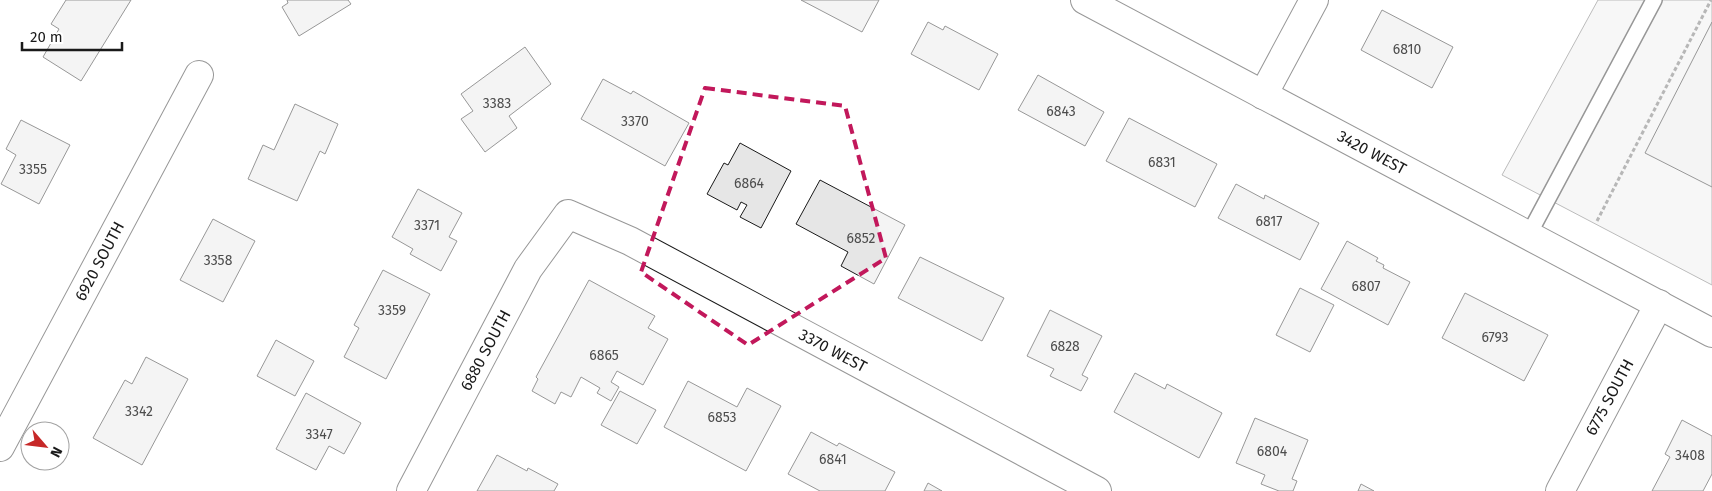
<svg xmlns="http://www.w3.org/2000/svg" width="1712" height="491" font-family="'Fira Sans',sans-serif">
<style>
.green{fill:#ededed;stroke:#6a6a6a}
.building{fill:#e6e6e6;stroke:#1a1a1a}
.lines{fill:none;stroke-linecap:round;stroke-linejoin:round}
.service-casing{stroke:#1a1a1a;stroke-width:18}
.minor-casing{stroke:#1a1a1a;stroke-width:30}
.path{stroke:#5f5f5f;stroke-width:3;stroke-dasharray:4 2.5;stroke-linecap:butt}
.service{stroke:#fff;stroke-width:15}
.minor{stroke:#fff;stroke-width:28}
.marked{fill:none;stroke:#c2185b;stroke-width:4;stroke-dasharray:10 6;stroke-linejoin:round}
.labels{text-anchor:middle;stroke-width:4;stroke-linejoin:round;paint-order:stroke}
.number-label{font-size:14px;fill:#4d4d4d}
.street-label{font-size:16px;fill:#1a1a1a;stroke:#fff}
</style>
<rect width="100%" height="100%" fill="#fff"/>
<polygon class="green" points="1598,0 1712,0 1712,285 1502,175"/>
<g class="building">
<polygon points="66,0 131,0 81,81 43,57 59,29 51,24"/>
<polygon points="287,0 348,0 351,4 299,36 282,7 288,3"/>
<polygon points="801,0 879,0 862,32"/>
<polygon points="1382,10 1453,47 1432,88 1361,50"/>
<polygon points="928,22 943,30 945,26 998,54 979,90 911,54"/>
<polygon points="1712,22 1712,187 1645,153"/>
<polygon points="525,47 551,84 509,116 517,128 485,152 461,119 473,111 461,94"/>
<polygon points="1038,75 1104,112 1085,146 1018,110"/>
<polygon points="603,79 631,94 633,91 689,123 665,166 581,119"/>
<polygon points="295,104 338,124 325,154 320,151 297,201 248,179 263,145 274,150"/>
<polygon points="1129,118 1217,164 1195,207 1106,161"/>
<polygon points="21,120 70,145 39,204 1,184 16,155 6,149"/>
<polygon points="740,143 791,171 761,228 740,217 747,205 741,202 737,210 707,194 724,163 728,165"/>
<polygon points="820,180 905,225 874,284 841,266 848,252 796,224"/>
<polygon points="1236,184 1264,199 1265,195 1319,223 1300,260 1218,218"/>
<polygon points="418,189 462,213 449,237 457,241 441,271 410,254 413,249 392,237"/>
<polygon points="213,219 255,241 223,302 180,280"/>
<polygon points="1347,241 1378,258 1376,261 1384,265 1383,268 1410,282 1388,325 1321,289"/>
<polygon points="920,257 1004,298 982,341 898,298"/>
<polygon points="383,270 430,294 386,379 344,357 359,328 354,325"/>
<polygon points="589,280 655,316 648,328 668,339 643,385 617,371 611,382 619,387 611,401 597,393 600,388 581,377 571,397 561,392 555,404 532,391 538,379 536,377"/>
<polygon points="1300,288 1334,305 1310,352 1276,335"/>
<polygon points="1465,293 1548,335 1524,381 1442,338"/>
<polygon points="1050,310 1102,336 1082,375 1088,378 1081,391 1050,376 1054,369 1027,356"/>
<polygon points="276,340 314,361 295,396 257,376"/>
<polygon points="146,357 188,379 142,465 93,438 125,380 132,384"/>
<polygon points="1135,373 1165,389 1167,384 1222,413 1199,458 1114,412"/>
<polygon points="688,381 737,407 747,388 781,406 746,471 664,427"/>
<polygon points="620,391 656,410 637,444 601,425"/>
<polygon points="306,393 361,423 344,454 329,446 316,470 276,449"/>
<polygon points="1255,418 1308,440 1292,479 1297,481 1293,491 1279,491 1261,484 1265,475 1236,463"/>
<polygon points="1682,420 1712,436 1712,474 1703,491 1652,491 1670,457 1665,454"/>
<polygon points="811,432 837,446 839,443 895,472 885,491 820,491 788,474"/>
<polygon points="497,455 527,471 528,468 558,484 554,491 477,491"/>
<polygon points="928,483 942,491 924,491"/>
<polygon points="1361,484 1374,491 1358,491"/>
</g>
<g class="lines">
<g class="service-casing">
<polyline id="service" points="1529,234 1654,0"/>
</g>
<g class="minor-casing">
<g id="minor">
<polyline points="1085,0 1712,333"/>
<polyline points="1263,95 1314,0"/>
<polyline points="0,447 199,75"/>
<polyline points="411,491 528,269 568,214 630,241 1097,491"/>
<polyline points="1560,491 1659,304"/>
</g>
</g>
<polyline class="path" points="1597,221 1711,0"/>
<use href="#service" class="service"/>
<use href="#minor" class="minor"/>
</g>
<path d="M0 0H1712V491H0ZM705,88L845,106L886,258L748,345L641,272Z" fill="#fff" fill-opacity=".55" fill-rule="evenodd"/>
<path class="marked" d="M705,88L845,106L886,258L748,345L641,272Z"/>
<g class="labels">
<g class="number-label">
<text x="1407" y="54">6810</text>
<text x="497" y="108">3383</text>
<text x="1061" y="116">6843</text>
<text x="635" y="126">3370</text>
<text x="1162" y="167">6831</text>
<text x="33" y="174">3355</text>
<text x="749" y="188">6864</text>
<text x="1269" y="226">6817</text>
<text x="427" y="230">3371</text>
<text x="861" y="243">6852</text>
<text x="218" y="265">3358</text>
<text x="1366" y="291">6807</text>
<text x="392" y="315">3359</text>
<text x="1495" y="342">6793</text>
<text x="1065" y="351">6828</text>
<text x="604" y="360">6865</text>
<text x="139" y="416">3342</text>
<text x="722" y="422">6853</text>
<text x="319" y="439">3347</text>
<text x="1272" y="456">6804</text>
<text x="1690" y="460">3408</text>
<text x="833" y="464">6841</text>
</g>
<g class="street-label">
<text transform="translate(1372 152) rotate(28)" y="6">3420 WEST</text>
<text transform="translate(99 261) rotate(-62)" y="6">6920 SOUTH</text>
<text transform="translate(485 350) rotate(-62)" y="6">6880 SOUTH</text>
<text transform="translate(833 350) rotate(28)" y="6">3370 WEST</text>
<text transform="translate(1609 397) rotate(-62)" y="6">6775 SOUTH</text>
</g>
</g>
<g transform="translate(45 446) rotate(118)"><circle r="24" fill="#ffffff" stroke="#a3a3a3"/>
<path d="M0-4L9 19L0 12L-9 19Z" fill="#c62828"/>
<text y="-8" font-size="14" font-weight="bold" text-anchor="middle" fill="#1a1a1a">N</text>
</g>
<path d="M22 42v8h100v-8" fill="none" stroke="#1a1a1a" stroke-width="2.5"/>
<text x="30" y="42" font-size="15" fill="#1a1a1a" stroke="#ffffff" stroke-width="4" paint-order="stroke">20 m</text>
</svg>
